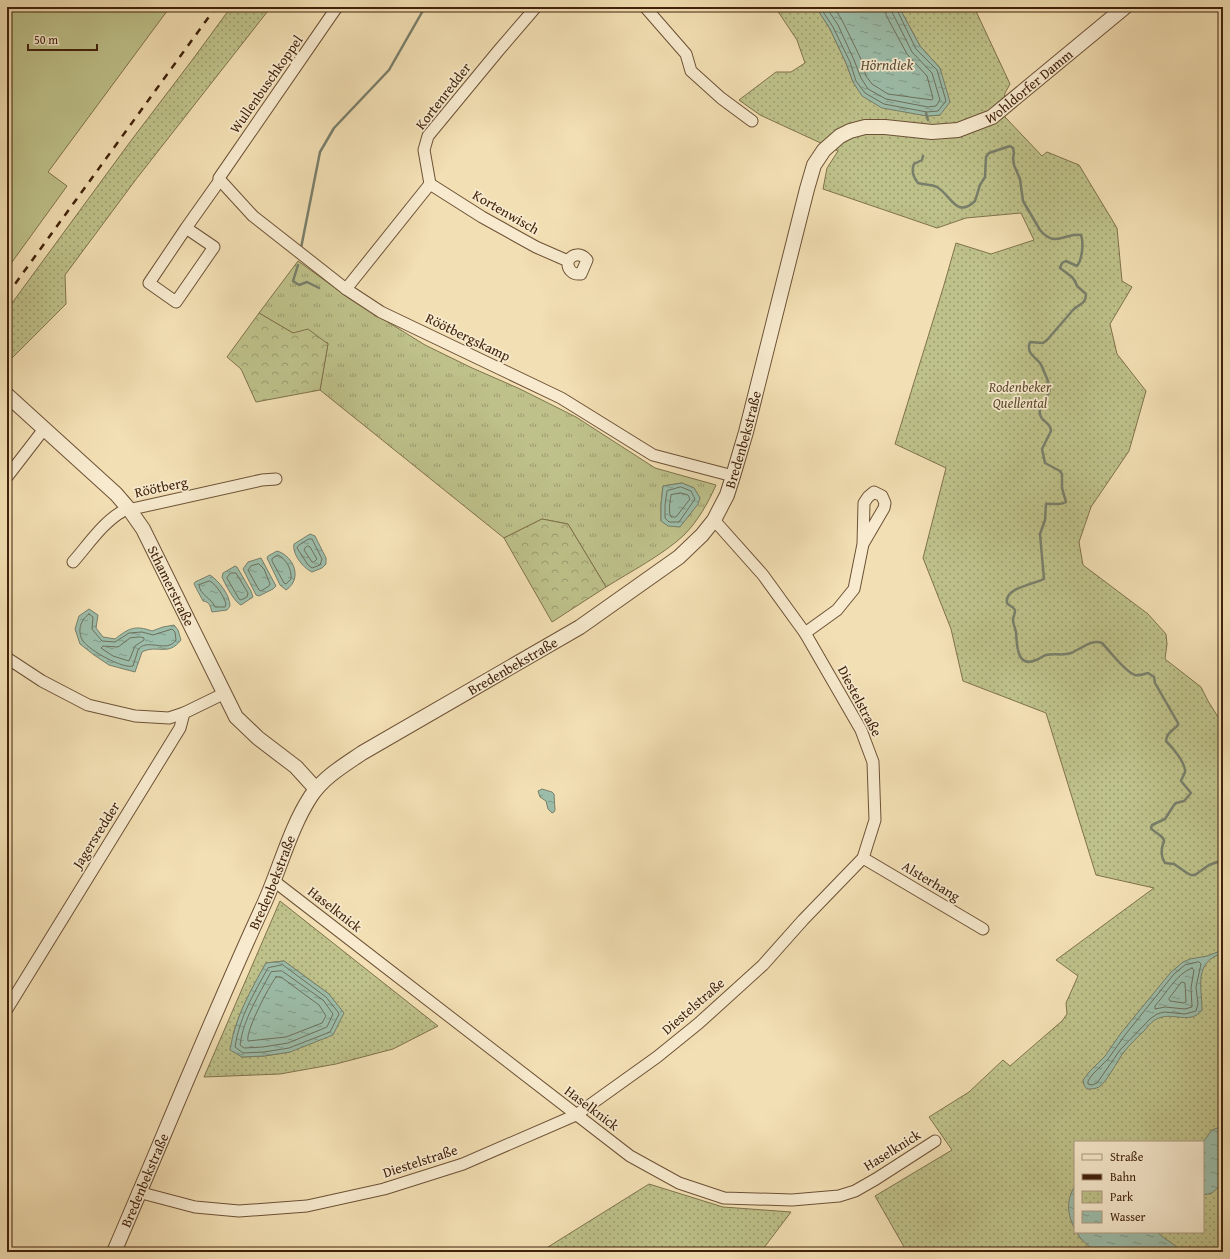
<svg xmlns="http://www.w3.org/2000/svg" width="1230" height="1259" font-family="'Gentium Book Plus',serif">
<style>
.grass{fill:url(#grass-tufts);stroke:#80724b;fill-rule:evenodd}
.forest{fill:url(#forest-crowns);stroke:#80724b}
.park{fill:url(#park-dots);stroke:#80724b;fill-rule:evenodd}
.pitch{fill:#bec18a;stroke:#80724b}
.water{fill:url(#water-ripples);stroke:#787f6b}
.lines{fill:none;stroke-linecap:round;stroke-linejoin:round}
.shore{stroke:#6e705b;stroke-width:1}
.stream{stroke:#787f6b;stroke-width:2.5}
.minor-casing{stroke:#6d5136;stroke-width:13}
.tertiary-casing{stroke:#6d5136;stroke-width:16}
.minor{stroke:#f7eace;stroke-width:11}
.tertiary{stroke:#f7eace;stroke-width:14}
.rail{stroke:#41220c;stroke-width:2.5;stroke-dasharray:7 7;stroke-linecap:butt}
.labels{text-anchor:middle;stroke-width:3.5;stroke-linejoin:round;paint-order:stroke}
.street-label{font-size:14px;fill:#41220c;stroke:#f7eace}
.park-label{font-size:14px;font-style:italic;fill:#604a2c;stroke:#f7eace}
.water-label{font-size:15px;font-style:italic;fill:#5c503b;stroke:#f7eace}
</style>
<defs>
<pattern id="grass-tufts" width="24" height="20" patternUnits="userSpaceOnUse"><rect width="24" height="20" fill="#bec18a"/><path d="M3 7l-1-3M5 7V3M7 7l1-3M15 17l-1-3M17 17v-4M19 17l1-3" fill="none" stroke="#9c9c6f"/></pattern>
<pattern id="forest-crowns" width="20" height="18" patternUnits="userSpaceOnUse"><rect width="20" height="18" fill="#bec18a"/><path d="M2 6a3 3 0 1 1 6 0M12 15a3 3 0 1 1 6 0" fill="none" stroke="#9c9c6f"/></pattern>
<pattern id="park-dots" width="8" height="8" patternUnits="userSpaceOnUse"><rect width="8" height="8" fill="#bec18a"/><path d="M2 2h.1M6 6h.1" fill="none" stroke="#9c9c6f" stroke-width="1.8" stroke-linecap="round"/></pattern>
<pattern id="water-ripples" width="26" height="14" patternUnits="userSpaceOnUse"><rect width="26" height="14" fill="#9cbdaa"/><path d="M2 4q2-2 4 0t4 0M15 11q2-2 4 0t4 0" fill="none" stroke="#819989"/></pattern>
</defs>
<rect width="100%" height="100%" fill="#f2dfb3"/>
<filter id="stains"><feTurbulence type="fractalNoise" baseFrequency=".005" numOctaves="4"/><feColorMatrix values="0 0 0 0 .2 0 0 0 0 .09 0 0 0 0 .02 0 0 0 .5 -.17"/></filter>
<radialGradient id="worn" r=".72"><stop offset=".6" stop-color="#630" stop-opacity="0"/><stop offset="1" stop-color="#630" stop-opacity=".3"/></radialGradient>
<path class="grass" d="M298,261L349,298L425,345L470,367L520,389L576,417L655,468L716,485C708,503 698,521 684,535C664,554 630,572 606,587L568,524L542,519L504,538L320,390L328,343L293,333L259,313ZM682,483L694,488L700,498L689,516L661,521V504L663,486Z"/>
<g class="forest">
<polygon points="259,313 293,333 308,329 328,344 320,390 256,402 241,369 227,357"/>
<polygon points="542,519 568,524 606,587 552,622 504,538"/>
</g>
<g class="park">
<polygon points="231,7 271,7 137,178 65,275 66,304 7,363 7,310 130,142 193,59"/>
<path d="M775,7H816L830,29L846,63L853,82L899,110L927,116L940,115V68L920,46L899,7H974L1010,84L1005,93L1003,104L1005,117L1042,156L1047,152L1079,165L1117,228L1122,281L1132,287L1110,324L1117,354L1146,391L1129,451L1091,507L1079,542L1083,565L1148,614L1166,634L1167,644L1165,659L1201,687L1208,701L1218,717L1223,710V1252H907L875,1196L952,1150L929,1117L969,1092L1003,1060L1010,1066L1062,1021L1067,1014L1066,1003L1078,976L1056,960L1154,888L1096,875L1046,713L963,681L951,629L923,558L946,468L895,444L944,285L956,243L991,254L1034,240L1021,213L966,218L937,228L823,189L827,168L838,151L760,115L739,100L776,72H791L805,63L797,40ZM1075,1142H1203V1232H1075Z"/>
<path d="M280,901L438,1026L393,1049L336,1064L280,1074L204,1077ZM284,961L329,994L290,1052L264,1056L242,1057L233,1034L240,1014L249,995L266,963Z"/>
<polygon points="649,1184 723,1207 791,1212 763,1249 760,1252 540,1252"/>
</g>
<polygon class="pitch" points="7,7 170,7 48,172 67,186 7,269"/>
<g class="water">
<polygon points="816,7 899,7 920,46 940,68 950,102 940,115 927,116 882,108 862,96 853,82 846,63 830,29"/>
<polygon points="682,483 694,488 700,498 698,504 680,527 668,526 661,521 661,505 663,486"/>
<path d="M310,534L315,536L326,558V564L322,568L312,572C303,568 292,554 294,544Z"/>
<path d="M277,551C294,556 303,579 286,590L280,585L267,558L268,556Z"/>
<polygon points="261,558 276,586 273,589 259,596 256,595 243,569 248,562"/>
<path d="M235,566L237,567L251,591L253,597L241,605C235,603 225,584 222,577L223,573Z"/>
<path d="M210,575C219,581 230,595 230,606L227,610L212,612C210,606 210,602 203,601L194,584L195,582Z"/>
<path d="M89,609L98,615L96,628L103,637L115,639C129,628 135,625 152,631L163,627L174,625L178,630L181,640C168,657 157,644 142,652L135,672L109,665L94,655L80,644L75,629L79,616Z"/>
<polygon points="542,789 552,792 554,794 555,810 554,812 552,813 548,809 546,801 540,797 538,791"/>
<path d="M1223,950V953C1193,962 1202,987 1202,1010C1191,1025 1173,1012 1159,1018C1153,1020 1149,1025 1145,1030C1138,1037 1130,1044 1124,1052C1117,1061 1107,1082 1099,1087C1095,1089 1091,1089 1087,1089L1084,1085L1083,1080L1089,1072L1105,1056L1121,1033L1171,972L1183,962L1190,959L1207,956Z"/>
<path d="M284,961L329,994L344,1013L333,1035L290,1052L264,1056L242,1057L230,1050C235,1018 250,991 266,963Z"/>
<polygon points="1223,1126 1223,1183 1212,1193 1203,1195 1203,1142 1212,1130"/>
<path d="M1075,1186V1229C1067,1215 1066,1199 1075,1186Z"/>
<path d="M1077,1232H1157C1165,1240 1175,1244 1183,1252H1093V1250L1080,1238Z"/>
</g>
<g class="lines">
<g class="shore">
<polyline points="820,7 833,27 850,62 856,81 865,93 884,104 927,112 938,111 946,101 937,70 916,49 897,10 896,7"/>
<polyline points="826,7 838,25 854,60 861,78 868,89 886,99 928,107 936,106 940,100 932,73 912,52 892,12 891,7"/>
<polyline points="834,7 843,22 860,57 866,76 872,84 888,94 932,100 933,98 927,76 907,54 886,15 885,7"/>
<polygon points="681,487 691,491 695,499 679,522 669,522 665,518 665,505 667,491"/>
<path d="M681,493L688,495L690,499L676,517H671C668,511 670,502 671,495Z"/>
<polygon points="309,539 312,539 322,559 320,565 312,568 308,565 297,548 298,546"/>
<polygon points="308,546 310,547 317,559 314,562 312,562 304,550 305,548"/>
<path d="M278,555C286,559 292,569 291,579L286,584L284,583L272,561V559Z"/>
<polygon points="259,564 264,569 270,584 269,586 261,591 259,590 248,570 251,566"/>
<polygon points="231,573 236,573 248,593 247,597 241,600 239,599 227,578"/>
<path d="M210,581C217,585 224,597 226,604L225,607H215C211,597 200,596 199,585Z"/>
<path d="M89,614L93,617L92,629L102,641L115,642L129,633L142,632L153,635L172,629L175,632L176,640C167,654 146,637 138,650C136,655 135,661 133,666C123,669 90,651 83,641C77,632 80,620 89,614Z"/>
<polygon points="141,637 144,638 144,640 135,646 129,661 113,656 101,648 103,646 118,647 130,638"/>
<polygon points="1199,962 1201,964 1196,987 1198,1004 1196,1011 1185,1014 1164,1012 1157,1014 1150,1019 1120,1050 1097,1083 1092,1085 1088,1084 1088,1081 1092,1075 1108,1059 1125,1035 1174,974 1185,965"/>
<path d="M283,965L326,997L338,1012L339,1014L330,1032L289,1048L264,1052L243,1053L235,1047C239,1018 254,993 268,968Z"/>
<path d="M1192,968L1194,970L1191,988L1192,1007L1185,1009L1165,1007L1155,1009V1006C1165,995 1177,973 1192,968Z"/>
<path d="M282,971L323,1000L333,1014L327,1027L288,1043L263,1047L244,1048L240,1045C243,1019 259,995 271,972Z"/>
<path d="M276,977H281L319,1005L326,1016L322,1023L286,1037L248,1041C245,1032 269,986 276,977Z"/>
<polygon points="1182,982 1185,983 1186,1002 1184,1003 1170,1001 1169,999"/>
</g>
<g class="stream">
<polyline points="926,113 928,120"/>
<path d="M923,156L922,160L914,164C911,171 914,178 918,183C924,185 931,184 937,187C951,195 956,219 975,201L980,185L985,177L986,157L989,153L1010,146L1013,148L1014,153L1013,158L1014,165L1020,179L1023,201L1040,230C1056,249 1065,232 1081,235C1084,243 1082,260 1077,266L1066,261L1062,263L1060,268L1072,277L1075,281L1077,286L1086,294C1086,304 1079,304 1073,310L1047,340L1043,343L1030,342C1026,353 1034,356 1040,363C1042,366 1044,371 1045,374C1047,378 1051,388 1049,392C1046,402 1038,399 1040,414C1041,422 1051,422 1051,431L1042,449L1045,463L1060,471L1062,474V488L1066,502C1059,506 1053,503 1046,504L1045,520L1040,534L1044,579C1034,584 1004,588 1007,603C1009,606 1015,607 1015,611C1015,614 1013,617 1013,620C1013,624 1015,627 1016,632C1017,643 1016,669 1036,660C1040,659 1042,656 1046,655C1055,653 1063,656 1071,653C1081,649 1091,639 1102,643C1110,651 1125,672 1135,675C1139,676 1144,674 1148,673L1154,677L1155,683L1178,723V725C1174,730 1166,733 1166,741C1172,747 1186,763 1185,772C1184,775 1182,778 1181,781L1191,793L1184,801L1176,803L1174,805L1165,819L1152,825L1151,828C1153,832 1165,836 1164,842C1164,843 1163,843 1163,844C1161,850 1161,858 1165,863L1174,864L1187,873L1191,875H1195L1209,865L1223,860"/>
<polyline points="301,248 320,152 334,128 389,70 425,7"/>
<polyline points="298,265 293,281 299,285 307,282 319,288"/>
</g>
<g class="minor-casing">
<g id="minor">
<polyline points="337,7 219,178 220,180 253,216 346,289 381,312 561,398 653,455 733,476"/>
<polyline points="645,7 686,54 691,71 721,98 752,121"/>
<path d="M430,184L482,217L536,247L568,261C567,269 572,275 581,274L587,260C581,253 573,253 568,261"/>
<polyline points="186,228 214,247 176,302 149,283 186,228 220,180"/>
<polyline points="346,289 430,184 424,150 428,136 499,50 536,7"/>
<polyline points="7,477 44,429"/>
<path d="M73,562C88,545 103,522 123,511L262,480L276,479"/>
<polyline points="805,633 837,610 854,589 863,544 884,508 885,503 882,496 874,492 868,497 864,503 863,544"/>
<polyline points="7,658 42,681 88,705 135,716 169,718 184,713"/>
<polyline points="863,858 983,929"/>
<polyline points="274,881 630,1156 679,1183 724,1198 792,1200 839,1196 855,1191 876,1179 935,1141"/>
<polyline points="7,1009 180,728 184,713 223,694"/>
<polyline points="138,1192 195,1207 239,1211 307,1206 384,1189 463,1164 576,1115 657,1057 699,1023 763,965 803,920 863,858 875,820 873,762 861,730 805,633 763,575 714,520"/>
</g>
</g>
<g class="tertiary-casing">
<g id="tertiary">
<path id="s1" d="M7,395L116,494L129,509L143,529L236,717L258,738L296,767L316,789"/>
<path id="s2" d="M114,1252C164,1136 211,1019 264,904C280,869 290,828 311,796C324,777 343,766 362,753L580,627L679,557L702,535L714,520L727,495L733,476L746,432L807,189L814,165L824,150L840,136L850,131L865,127H885L932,132L958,130L992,117L1125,7"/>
</g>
</g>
<use href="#minor" class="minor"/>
<use href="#tertiary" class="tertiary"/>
<polyline class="rail" points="7,295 216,7"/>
</g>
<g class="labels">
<g class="street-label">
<text transform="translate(266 84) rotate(-55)" y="5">Wullenbuschkoppel</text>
<text dy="5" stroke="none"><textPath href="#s2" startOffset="1601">Wohldorfer Damm</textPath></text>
<text transform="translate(443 96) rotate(-52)" y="5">Kortenredder</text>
<text transform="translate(506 212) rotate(30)" y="5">Kortenwisch</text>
<text transform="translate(468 337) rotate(26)" y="5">Röötbergskamp</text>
<text dy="5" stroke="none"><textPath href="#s2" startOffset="1074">Bredenbekstraße</textPath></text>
<text transform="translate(161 487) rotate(-12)" y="5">Röötberg</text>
<text dy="5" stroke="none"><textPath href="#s1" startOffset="255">Sthamerstraße</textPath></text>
<text dy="5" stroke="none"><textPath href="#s2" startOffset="738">Bredenbekstraße</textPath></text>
<text transform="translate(860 701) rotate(62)" y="5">Diestelstraße</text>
<text transform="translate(96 835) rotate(-58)" y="5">Jagersredder</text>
<text transform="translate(931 881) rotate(31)" y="5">Alsterhang</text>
<text dy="5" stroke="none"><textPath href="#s2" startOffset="402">Bredenbekstraße</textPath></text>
<text transform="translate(335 909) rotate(38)" y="5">Haselknick</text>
<text transform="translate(693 1006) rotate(-41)" y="5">Diestelstraße</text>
<text transform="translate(592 1108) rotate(37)" y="5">Haselknick</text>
<text transform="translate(892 1150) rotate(-32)" y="5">Haselknick</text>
<text transform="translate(420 1161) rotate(-18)" y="5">Diestelstraße</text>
<text dy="5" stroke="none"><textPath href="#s2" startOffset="78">Bredenbekstraße</textPath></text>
</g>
<g class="park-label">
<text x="1020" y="392">Rodenbeker<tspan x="1020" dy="16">Quellental</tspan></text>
</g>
<g class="water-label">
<text x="887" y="70">Hörndiek</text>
</g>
</g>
<rect width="1230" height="1259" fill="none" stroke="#f2dfb3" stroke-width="24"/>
<rect x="8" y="8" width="1214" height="1243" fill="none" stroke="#41220c" stroke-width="2"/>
<rect x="12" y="12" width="1206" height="1235" fill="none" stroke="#41220c"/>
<rect x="1074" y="1141" width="130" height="92" fill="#f7eace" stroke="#ae9a80"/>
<rect x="1082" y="1154" width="20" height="6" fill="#f7eace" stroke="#ae9a80"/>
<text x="1110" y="1161" font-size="12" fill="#41220c">Straße</text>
<rect x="1082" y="1174" width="20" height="6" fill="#41220c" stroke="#ae9a80"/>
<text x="1110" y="1181" font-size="12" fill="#41220c">Bahn</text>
<rect x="1082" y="1191" width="20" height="12" fill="url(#park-dots)" stroke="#ae9a80"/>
<text x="1110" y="1201" font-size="12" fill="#41220c">Park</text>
<rect x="1082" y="1211" width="20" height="12" fill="url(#water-ripples)" stroke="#ae9a80"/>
<text x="1110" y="1221" font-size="12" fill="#41220c">Wasser</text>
<path d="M28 44v6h69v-6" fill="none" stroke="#41220c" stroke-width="2"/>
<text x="34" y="44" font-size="12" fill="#41220c" stroke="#f7eace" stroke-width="3" paint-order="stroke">50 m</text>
<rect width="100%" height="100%" filter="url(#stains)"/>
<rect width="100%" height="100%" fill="url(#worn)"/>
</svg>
